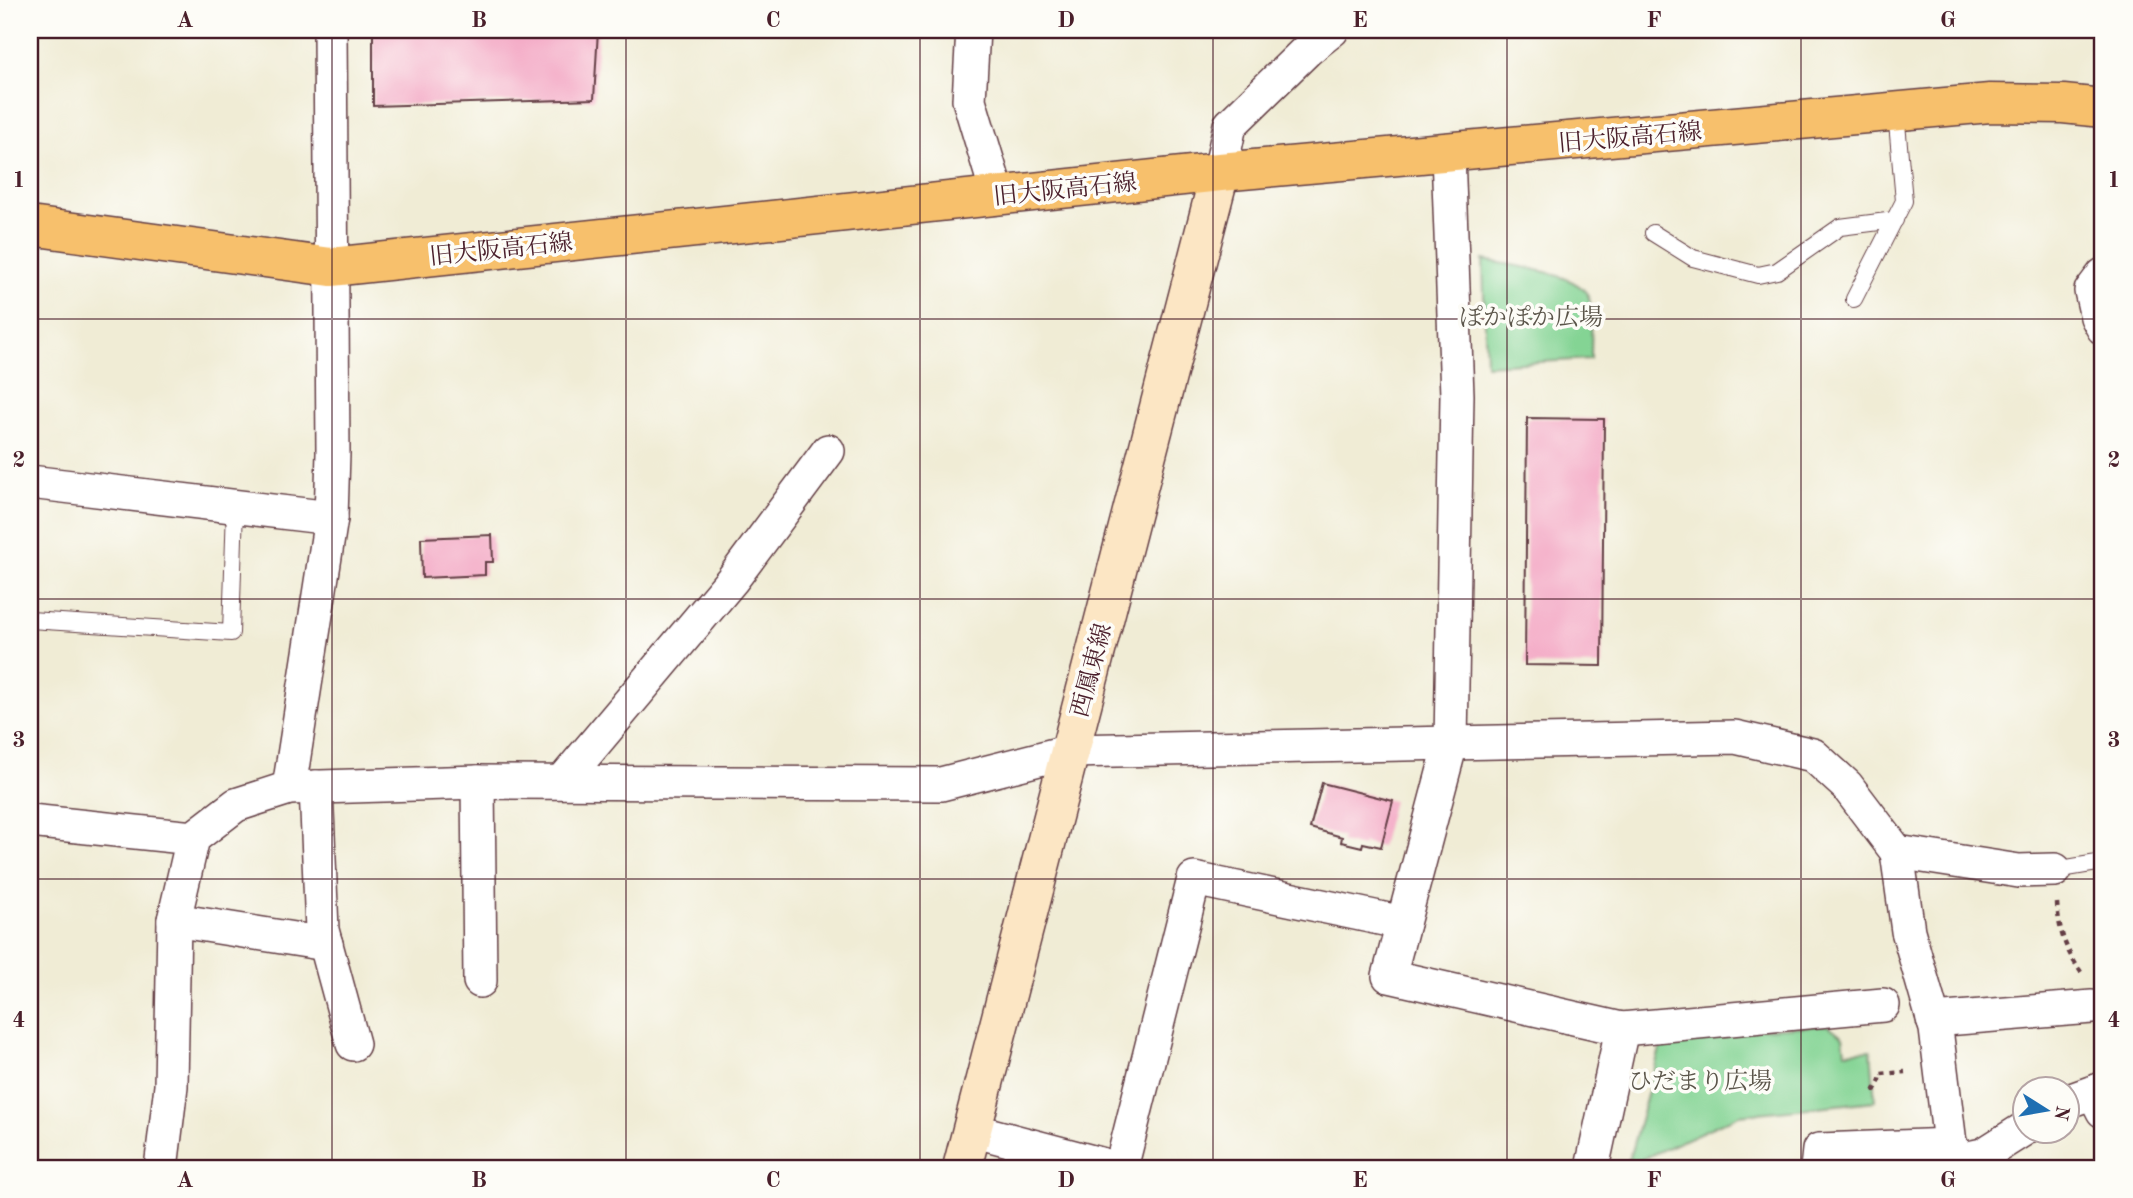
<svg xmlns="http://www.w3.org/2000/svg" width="2133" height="1198" font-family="'Old Standard TT','Noto Serif JP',serif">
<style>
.green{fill:#84d494;stroke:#677a60;stroke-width:2}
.building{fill:#f3a2c1}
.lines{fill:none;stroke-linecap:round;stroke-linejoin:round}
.lane-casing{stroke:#633e44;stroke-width:18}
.street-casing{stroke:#633e44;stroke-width:36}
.secondary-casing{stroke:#633e44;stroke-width:41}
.primary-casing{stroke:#633e44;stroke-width:41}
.path{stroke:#633e44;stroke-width:4.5;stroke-dasharray:5 5;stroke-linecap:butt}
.lane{stroke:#fff;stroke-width:16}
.street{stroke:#fff;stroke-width:33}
.secondary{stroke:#fce6c4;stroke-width:38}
.primary{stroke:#f7c06c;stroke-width:38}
.grid{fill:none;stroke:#4a1f2b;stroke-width:2;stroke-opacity:0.55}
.labels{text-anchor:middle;stroke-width:7;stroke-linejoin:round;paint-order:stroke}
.street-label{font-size:24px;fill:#4a1f2b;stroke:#fdfcf7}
.park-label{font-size:24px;fill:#5b554a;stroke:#fdfcf7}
.neatline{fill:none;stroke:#4a1f2b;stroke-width:2.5}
.grid-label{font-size:23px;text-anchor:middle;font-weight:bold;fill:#4a1f2b}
</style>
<rect width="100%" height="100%" fill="#fdfcf7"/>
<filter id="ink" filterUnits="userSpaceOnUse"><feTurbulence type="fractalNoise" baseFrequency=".0143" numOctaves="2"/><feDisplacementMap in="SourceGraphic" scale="14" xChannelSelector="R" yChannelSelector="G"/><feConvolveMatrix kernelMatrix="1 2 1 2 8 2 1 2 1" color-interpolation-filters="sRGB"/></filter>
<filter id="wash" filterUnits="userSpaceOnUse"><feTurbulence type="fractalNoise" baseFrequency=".00686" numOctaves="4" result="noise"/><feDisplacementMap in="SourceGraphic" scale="28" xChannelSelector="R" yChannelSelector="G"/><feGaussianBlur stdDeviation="1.57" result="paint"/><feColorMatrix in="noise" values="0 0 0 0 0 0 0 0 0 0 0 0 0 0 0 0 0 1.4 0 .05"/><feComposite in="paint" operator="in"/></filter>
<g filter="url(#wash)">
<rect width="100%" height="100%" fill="#f0ecd5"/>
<g class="green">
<path d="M1483,260C1508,265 1580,272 1589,298C1593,311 1591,345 1591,359L1486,365Z"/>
<polygon points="1828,1025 1843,1037 1845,1052 1871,1050 1875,1101 1739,1115 1627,1166 1664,1035"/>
</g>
<g id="blocks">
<g class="building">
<polygon points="373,30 598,30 594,99 373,106"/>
<polygon points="1527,418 1604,419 1602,666 1525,665"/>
<polygon points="492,535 493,562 485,562 485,575 422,578 421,538"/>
<polygon points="1322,783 1393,801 1381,847 1363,843 1362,847 1341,842 1342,837 1310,828"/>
</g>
</g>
</g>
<g filter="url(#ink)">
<use href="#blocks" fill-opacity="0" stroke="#633e44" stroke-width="2"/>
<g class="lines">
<g class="lane-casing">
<g id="lane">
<polyline points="1653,233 1693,258 1758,275 1777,271 1840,227 1895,220"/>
<polyline points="1854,299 1904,201 1896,112"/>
<polyline points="30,620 231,633 235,507"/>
<polyline points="2055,870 2103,862"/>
</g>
</g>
<g class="street-casing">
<g id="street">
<polyline points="973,30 969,100 998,196"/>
<polyline points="1448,154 1457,395 1451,743 1389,976 1622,1029 1883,1005"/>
<polyline points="1220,172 1230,125 1307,50 1332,30"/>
<polyline points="2103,275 2091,291 2097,317 2103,328"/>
<polyline points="30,482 331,518"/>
<polyline points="563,781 732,580 828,451"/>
<polyline points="478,782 480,981"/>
<polyline points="316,787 322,930 353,1044"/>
<polyline points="289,788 331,518 333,453 330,30"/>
<polyline points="30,821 193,838"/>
<polyline points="1897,852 1908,931 1936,1029 1953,1168"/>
<polyline points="174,920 326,944"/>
<polyline points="1933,1020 2092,1007"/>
<polyline points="2066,1102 2099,1090 2100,1105 2103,1111"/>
<polyline points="972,1130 1115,1168"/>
<polyline points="1954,1161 1983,1155 2024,1129"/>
<polyline points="161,1168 171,1086 174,920 193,838 236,805 289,788 478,782 941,784 1070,751 1735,737 1813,755 1847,786 1897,852 2019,871 2055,870"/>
<polyline points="1121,1168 1194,879 1403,923"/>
<polyline points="1592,1168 1622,1029"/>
<polyline points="1817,1168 1819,1150 1951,1145"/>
</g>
</g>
<g class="secondary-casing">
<polyline id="secondary" points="962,1168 1220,172"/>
</g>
<g class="primary-casing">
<polyline id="primary" points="30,226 331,267 1220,172 1990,103 2063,104 2103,108"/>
</g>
<g class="path">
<path d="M2057,903C2059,931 2065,949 2081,972"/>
<polyline points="1874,1092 1880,1080 1881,1074 1905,1072"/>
</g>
<use href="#lane" class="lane"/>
<use href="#street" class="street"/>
<use href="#secondary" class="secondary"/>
<use href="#primary" class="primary"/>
</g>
</g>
<path class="grid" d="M332,30V1168M626,30V1168M920,30V1168M1213,30V1168M1507,30V1168M1801,30V1168M30,319H2103M30,599H2103M30,879H2103"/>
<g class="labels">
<g class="street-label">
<text transform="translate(1630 137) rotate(-5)" y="8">旧大阪高石線</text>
<text transform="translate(1065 189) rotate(-6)" y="8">旧大阪高石線</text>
<text transform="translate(501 249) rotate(-6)" y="8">旧大阪高石線</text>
<text transform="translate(1091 670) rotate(-75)" y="8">西鳳東線</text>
</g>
<g class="park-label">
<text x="1531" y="325">ぽかぽか広場</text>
<text x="1700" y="1089">ひだまり広場</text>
</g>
</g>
<rect width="2133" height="1198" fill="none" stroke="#fdfcf7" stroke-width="77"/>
<g transform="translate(2046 1110) rotate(101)"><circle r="33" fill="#fdfcf7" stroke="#b5a4a5" stroke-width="2"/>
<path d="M0-5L12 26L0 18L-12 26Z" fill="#1f6fb2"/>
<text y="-10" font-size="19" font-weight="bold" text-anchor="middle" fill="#4a1f2b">N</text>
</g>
<rect x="38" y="38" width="2056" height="1122" class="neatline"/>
<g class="grid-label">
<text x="185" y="27">A</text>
<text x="479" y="27">B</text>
<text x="773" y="27">C</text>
<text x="1066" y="27">D</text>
<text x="1360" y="27">E</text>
<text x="1654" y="27">F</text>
<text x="1948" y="27">G</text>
<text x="19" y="187">1</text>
<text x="2114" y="187">1</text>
<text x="19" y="467">2</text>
<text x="2114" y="467">2</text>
<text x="19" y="747">3</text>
<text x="2114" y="747">3</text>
<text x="19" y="1027">4</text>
<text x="2114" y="1027">4</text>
<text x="185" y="1187">A</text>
<text x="479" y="1187">B</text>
<text x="773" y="1187">C</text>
<text x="1066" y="1187">D</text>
<text x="1360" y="1187">E</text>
<text x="1654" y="1187">F</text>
<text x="1948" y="1187">G</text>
</g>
</svg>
